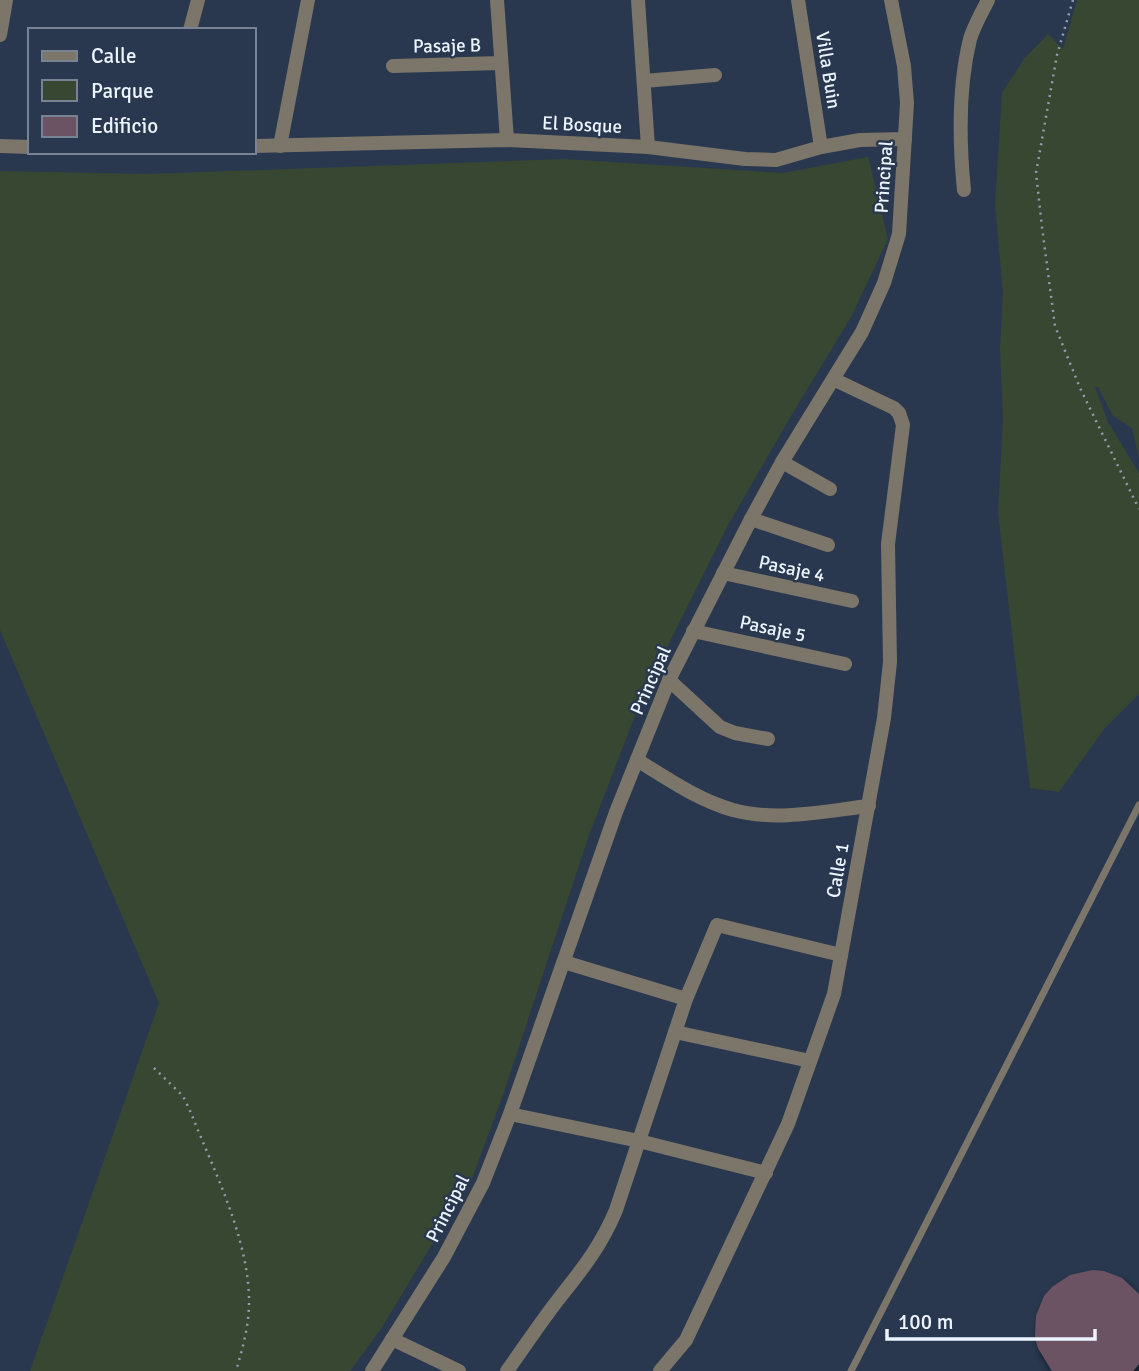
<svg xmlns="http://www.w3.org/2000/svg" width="1139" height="1371" font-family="Signika,sans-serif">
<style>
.green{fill:#384732}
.building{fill:#6c5364;filter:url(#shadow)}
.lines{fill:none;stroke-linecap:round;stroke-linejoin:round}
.path{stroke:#919cac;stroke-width:2.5;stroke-dasharray:2 5;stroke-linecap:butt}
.lane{stroke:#7c7569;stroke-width:7}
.street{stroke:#7c7569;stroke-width:14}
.labels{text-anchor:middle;stroke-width:5;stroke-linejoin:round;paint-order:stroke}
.street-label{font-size:19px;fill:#ecf4ff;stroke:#29384e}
</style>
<defs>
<filter id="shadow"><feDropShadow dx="2.5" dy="4.5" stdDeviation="3.5" flood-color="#0009"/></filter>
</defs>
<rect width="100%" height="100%" fill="#29384e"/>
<g class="green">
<polygon points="1077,0 1139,0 1139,458 1132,428 1113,416 1098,387 1095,387 1108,422 1139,473 1139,694 1105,728 1059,792 1030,788 998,513 1003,419 1000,349 1003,292 995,204 1002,93 1024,59 1048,34 1063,49"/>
<polygon points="868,157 888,239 851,317 791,416 727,527 641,700 589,835 504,1092 473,1176 381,1329 350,1371 30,1371 159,1003 0,630 0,171 147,174 564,159 783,173"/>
</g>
<polygon class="building" points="1093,1270 1104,1271 1122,1278 1139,1294 1139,1364 1133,1371 1052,1371 1038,1348 1035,1338 1036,1316 1044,1296 1052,1287 1070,1275"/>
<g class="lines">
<g class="path">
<polyline points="1073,0 1057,55 1036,173 1042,227 1055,326 1080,388 1139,509"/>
<path d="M154,1068L183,1096L191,1113C215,1174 256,1252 248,1319C246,1336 241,1354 236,1371"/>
</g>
<polyline class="lane" points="851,1371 1139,805"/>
<g class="street">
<polyline points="497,0 507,140"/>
<polyline points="638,0 648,147"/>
<polyline points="798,0 821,147"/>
<polyline points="190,30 198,0"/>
<polyline points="0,35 6,0"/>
<polyline points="393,66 501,63"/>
<polyline points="644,81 715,75"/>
<polyline points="0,146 30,147"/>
<polyline points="254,146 507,140 648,147 745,159 776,160 821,147 860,140 905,139"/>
<polyline points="280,146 308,0"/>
<path d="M964,190C959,140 958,88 970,39C974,26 982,12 988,0"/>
<polyline points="782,462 830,489"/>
<polyline points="751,519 828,545"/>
<polyline points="723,573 852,601"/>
<polyline points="693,631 845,664"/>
<polyline points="669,680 720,727 735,733 768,739"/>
<path d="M637,760C668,779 698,800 733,810C777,822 825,811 869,806"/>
<polyline points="564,962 686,999"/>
<polyline points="675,1032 810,1061"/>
<polyline points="510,1114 639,1141 766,1173"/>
<polyline points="392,1339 459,1371"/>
<polyline points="372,1371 444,1257 483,1183 510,1114 616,812 669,680 751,519 782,462 862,332 884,283 899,234 907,103 904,66 891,0"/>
<path d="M507,1371C525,1346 542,1320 561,1296C584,1267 602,1244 616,1210L686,999L717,925L841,955"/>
<polyline points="660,1371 686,1340 788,1124 834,994 884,718 890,662 888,544 903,425 899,413 894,408 833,379"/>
</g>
</g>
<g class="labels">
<g class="street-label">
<text transform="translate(447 45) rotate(-1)" y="7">Pasaje B</text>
<text transform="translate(829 70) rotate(81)" y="7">Villa Buin</text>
<text transform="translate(582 124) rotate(3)" y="7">El Bosque</text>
<text transform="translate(883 177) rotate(-86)" y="7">Principal</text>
<text transform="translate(792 568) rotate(12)" y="7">Pasaje 4</text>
<text transform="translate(773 628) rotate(12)" y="7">Pasaje 5</text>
<text transform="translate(650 680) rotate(-66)" y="7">Principal</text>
<text transform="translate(837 870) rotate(-80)" y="7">Calle 1</text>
<text transform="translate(447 1208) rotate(-63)" y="7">Principal</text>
</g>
</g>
<rect x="28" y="28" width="228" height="126" fill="#29384e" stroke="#778395" stroke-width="2"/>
<rect x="42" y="51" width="35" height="10" fill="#7c7569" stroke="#778395" stroke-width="2"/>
<text x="91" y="63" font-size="21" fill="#ecf4ff">Calle</text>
<rect x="42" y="80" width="35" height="21" fill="#384732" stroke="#778395" stroke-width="2"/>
<text x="91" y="98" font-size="21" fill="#ecf4ff">Parque</text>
<rect x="42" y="116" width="35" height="21" fill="#6c5364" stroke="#778395" stroke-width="2"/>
<text x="91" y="133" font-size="21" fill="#ecf4ff">Edificio</text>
<path d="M887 1329v10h208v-10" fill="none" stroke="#ecf4ff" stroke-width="3.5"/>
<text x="898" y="1329" font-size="21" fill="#ecf4ff" stroke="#29384e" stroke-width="5" paint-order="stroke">100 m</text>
</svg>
